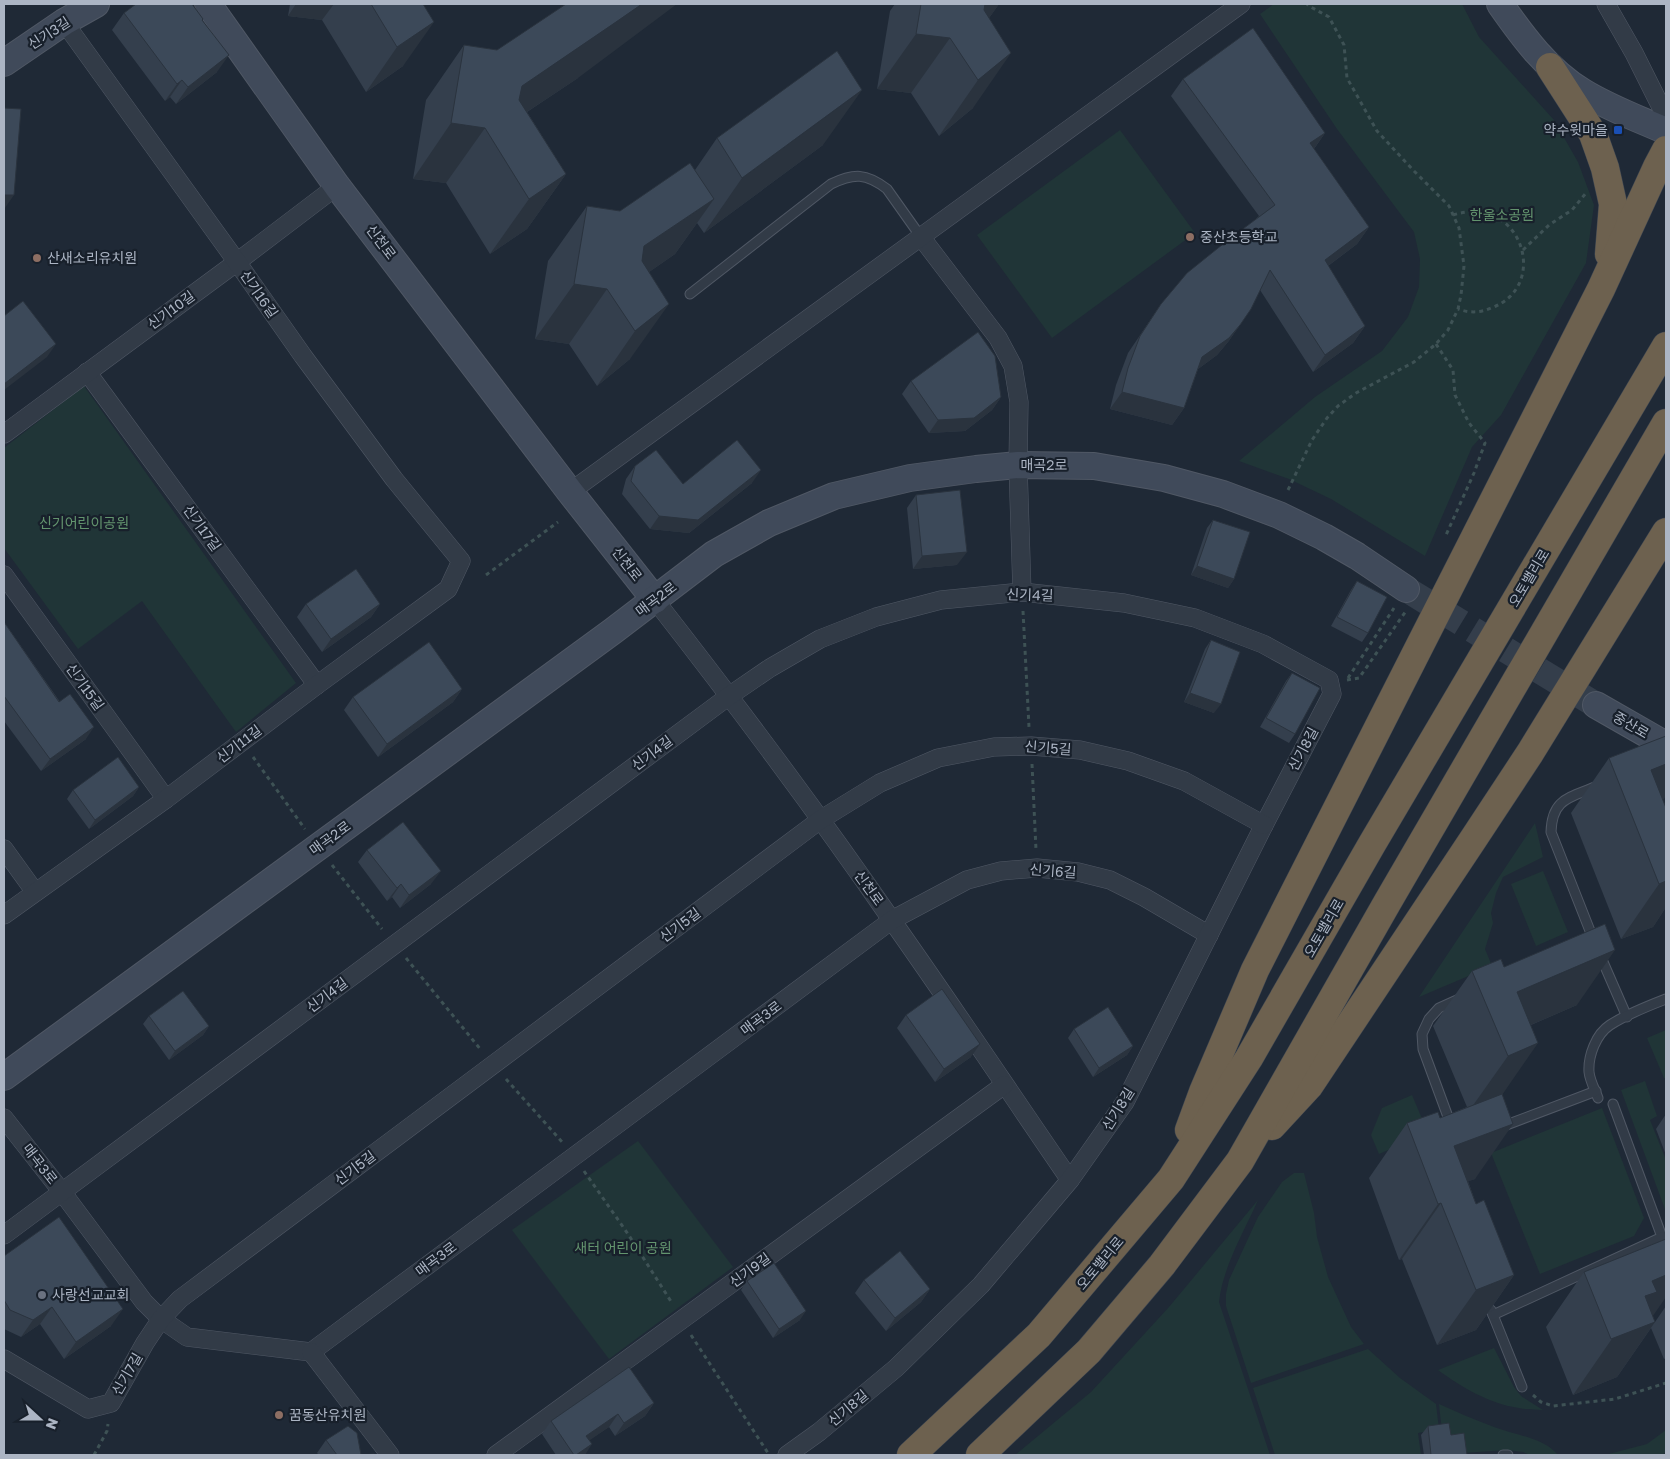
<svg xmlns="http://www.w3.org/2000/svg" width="1670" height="1459" font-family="'Golos Text','Noto Sans KR',sans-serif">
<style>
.green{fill:#203537}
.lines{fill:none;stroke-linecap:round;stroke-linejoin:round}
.secondary-tunnel{stroke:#343e4b;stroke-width:26;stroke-dasharray:26 13;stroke-linecap:butt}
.lane-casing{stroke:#505865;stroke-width:11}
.street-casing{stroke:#505865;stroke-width:19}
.secondary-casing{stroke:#505865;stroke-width:28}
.highway-casing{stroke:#3d4551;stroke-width:29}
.path{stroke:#3e5255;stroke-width:3;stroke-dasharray:4 4;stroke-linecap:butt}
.lane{stroke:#323b47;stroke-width:9}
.street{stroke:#323b47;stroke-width:18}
.secondary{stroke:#404a5a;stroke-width:26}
.highway{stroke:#6d614f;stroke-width:28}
.wall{fill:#343f4d}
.shaded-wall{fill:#2a333e}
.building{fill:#3c4959;stroke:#2a333e}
.transit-dot{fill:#1a4fb4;stroke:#18202b;stroke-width:2}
.education-dot{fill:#8d6e63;stroke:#18202b;stroke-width:2}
.worship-dot{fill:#6b7280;stroke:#18202b;stroke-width:2}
.labels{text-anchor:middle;stroke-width:4.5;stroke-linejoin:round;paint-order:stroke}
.street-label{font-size:14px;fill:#acb5c4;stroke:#18202b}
.poi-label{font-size:14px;fill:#acb5c4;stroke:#18202b;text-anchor:start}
.park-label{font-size:14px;fill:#63946e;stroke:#18202b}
</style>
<rect width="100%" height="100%" fill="#1f2936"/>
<g class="green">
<polygon points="1274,4 1462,4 1479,37 1554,120 1578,162 1594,205 1586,263 1501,415 1472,447 1425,556 1331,499 1289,479 1239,461 1315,397 1382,351 1408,317 1419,287 1420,259 1414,232 1337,129 1260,14"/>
<polygon points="1120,130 1195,233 1052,338 977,235"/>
<polygon points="84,386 296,683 236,732 142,601 78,649 4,548 4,448"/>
<polygon points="1535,823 1543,857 1503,877 1496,893 1491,913 1493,923 1485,949 1492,966 1419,997"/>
<polygon points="1543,871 1568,932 1536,946 1511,884"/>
<polygon points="1666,1030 1666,1078 1664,1078 1647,1038"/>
<polygon points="1645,1081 1657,1116 1650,1120 1666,1160 1666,1212 1621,1090"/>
<polygon points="1412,1095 1428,1133 1379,1154 1371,1135 1382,1108"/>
<polygon points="1602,1108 1644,1218 1634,1236 1540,1274 1491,1153"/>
<polygon points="638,1141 733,1267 609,1359 512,1230"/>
<polygon points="1294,1173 1304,1173 1314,1213 1317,1237 1328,1277 1351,1327 1364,1344 1251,1383 1226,1306 1226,1294 1229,1280 1258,1217 1282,1182"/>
<path d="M1258,1200C1244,1232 1223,1266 1219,1302L1270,1455H1015L1091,1392L1169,1307Z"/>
<path d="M1494,1348L1514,1387L1521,1396L1543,1410C1535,1409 1527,1410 1519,1408C1490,1404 1461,1387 1438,1370Z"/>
<polygon points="1368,1349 1400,1378 1436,1404 1439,1429 1418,1433 1421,1455 1275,1455 1253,1388"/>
<path d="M1439,1404C1457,1412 1475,1420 1494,1427C1514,1435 1543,1437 1558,1455H1530L1523,1452L1507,1450L1463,1453C1441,1434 1442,1433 1439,1404Z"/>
<polygon points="1666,1430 1666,1453 1660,1455 1605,1455 1647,1444"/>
</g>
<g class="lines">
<polyline class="secondary-tunnel" points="1406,589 1596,705"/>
<g class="lane-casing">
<g id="lane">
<path d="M690,294L831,184C854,173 866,173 887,189L921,237"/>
<path d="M1594,941L1551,832C1552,798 1570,798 1597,786"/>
<polyline points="1600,955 1627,1017"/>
<path d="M1598,1098C1595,1090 1590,1081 1589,1072C1588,1056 1596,1034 1610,1025C1627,1014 1648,1006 1666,999"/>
<polyline points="1613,1104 1662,1237 1666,1244"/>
<polyline points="1451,1125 1423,1049 1422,1034 1429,1019 1439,1008 1459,999"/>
<polyline points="1501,1127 1596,1091"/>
<polyline points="1491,1310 1522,1387"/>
<polyline points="1493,1315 1662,1237"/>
<polyline points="1503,1455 1508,1455"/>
</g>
</g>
<g class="street-casing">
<g id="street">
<polyline points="1606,4 1634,53 1666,117"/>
<polyline points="921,237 998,338 1013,366 1019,402 1018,465 1022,592"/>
<polyline points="87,372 317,685"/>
<polyline points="4,434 237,262 337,186"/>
<polyline points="570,492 1241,4"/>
<polyline points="4,575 166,799"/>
<path d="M655,600C737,705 817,812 893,922C953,1007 1011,1094 1070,1180"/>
<polyline points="4,849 35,892"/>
<polyline points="4,915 166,799 317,685 448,589 461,561 394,479 303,356 237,262 64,22"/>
<polyline points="4,1118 62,1192 144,1302 161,1319 187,1337 311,1352 892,920 967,880 1001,871 1037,868 1078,872 1110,880 1144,897 1209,935"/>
<polyline points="4,1235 729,696 770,668 820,639 876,617 941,600 1022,592 1124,603 1195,618 1263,644 1329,680 1332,694 1264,825 1125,1102 1070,1180 981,1285 896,1368 819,1432 787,1455"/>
<polyline points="311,1352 390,1455"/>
<polyline points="4,1359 88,1409 111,1403 145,1343 161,1319 180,1299 820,820 880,783 938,758 994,747 1031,746 1080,750 1128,761 1184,781 1264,825"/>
<polyline points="496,1455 1004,1085"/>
</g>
</g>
<g class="secondary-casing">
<g id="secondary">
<polyline points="208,4 337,186 570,492 655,600"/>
<path d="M1500,4C1523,37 1548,71 1583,92C1609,108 1639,119 1666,131"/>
<polyline points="4,63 64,22 96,4"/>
<polyline points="1596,705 1666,745"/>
<polyline points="4,1077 613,631 714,554 769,523 834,496 910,478 976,469 1018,465 1094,466 1164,478 1223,494 1279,515 1324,537 1357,556 1406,589"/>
</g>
</g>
<g class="highway-casing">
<g id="highway">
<polyline points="1550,67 1593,134 1605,168 1613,204 1609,254"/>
<polyline points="1272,1126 1309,1086 1474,838 1530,753 1666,532"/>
<polyline points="1189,1130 1203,1092 1255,970 1601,289 1657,167 1666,150"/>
<polyline points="911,1455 1039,1335 1171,1179 1249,1058 1372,844 1666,346"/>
<polyline points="980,1455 1089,1351 1162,1265 1240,1161 1387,903 1666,423"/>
</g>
</g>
<g class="path">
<path d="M1453,215C1522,193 1551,287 1491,308C1480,313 1469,313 1458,309"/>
<polyline points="1523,250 1549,225 1572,210 1586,193"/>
<polyline points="1436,344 1453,370 1455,395 1469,423 1485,443 1474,473 1446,535"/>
<polyline points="1288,490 1312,440 1327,418 1338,406 1356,393 1414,362 1436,344 1448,330 1458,309 1461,295 1464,266 1459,228 1449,206 1413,170 1377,131 1347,78 1344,45 1329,17 1309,6 1307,4"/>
<polyline points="486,575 558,522"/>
<polyline points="1023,611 1029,727"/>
<polyline points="1348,678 1394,608"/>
<polyline points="1347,680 1359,678 1406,611"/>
<polyline points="253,757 305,829"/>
<polyline points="1032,764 1036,850"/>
<polyline points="332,865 382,929"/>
<polyline points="406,958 481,1050"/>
<polyline points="506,1079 563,1143"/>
<polyline points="584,1171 628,1234 672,1303"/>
<polyline points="691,1335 768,1453"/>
<polyline points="1533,1395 1541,1402 1553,1406 1615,1399 1666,1383"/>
<polyline points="94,1455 107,1431 108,1424"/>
</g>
<use href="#lane" class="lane"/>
<use href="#street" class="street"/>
<use href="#secondary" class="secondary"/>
<use href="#highway" class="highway"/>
</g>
<g class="wall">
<polygon points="290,4 423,4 403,66 366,92 322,20 288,16"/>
<polygon points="895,4 999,4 989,18 973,108 939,136 911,93 877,89 890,11"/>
<polygon points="124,13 202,21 217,72 176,104 170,97 165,101 112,30"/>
<polygon points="464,45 497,50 578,78 527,112 566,174 527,229 490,254 446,183 413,179 426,100"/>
<polygon points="1183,79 1325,133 1314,149 1369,227 1357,244 1328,266 1365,326 1353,343 1313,372 1260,290 1240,325 1228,342 1217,355 1198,369 1184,408 1172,425 1110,409 1116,385 1128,353 1161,304 1259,216 1171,96"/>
<polygon points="717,138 823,145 704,233 697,223 675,254 649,272 630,359 597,386 569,344 535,339 548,261 587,206 620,211 695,170"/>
<polygon points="911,381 1001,397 992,410 965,431 929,433 902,394"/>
<polygon points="635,466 683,484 752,483 689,533 650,529 622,494 626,479"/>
<polygon points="916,495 957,565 913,569 907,508"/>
<polygon points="1213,520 1234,579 1228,588 1191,575 1207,528"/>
<polygon points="1357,581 1368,633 1362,642 1331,626 1351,590"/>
<polygon points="306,604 380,604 371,617 322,652 297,617"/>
<polygon points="4,622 86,739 41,771 4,721"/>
<polygon points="1211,640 1214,713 1184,702 1205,649"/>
<polygon points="1292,673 1295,734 1289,743 1260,727 1286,681"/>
<polygon points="462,689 453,702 378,757 344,710 353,697"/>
<polygon points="1609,758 1663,800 1666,907 1653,927 1621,939 1571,813"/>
<polygon points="139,787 133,796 89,829 67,799 73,790"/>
<polygon points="367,850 431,884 400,908 392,897 387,901 358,862"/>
<polygon points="1504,967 1577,1005 1531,1025 1502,1095 1475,1179 1468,1181 1476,1204 1514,1275 1476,1330 1437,1345 1402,1259 1399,1260 1369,1178 1407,1123 1440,1118 1467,1107 1433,1026 1472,971"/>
<polygon points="906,1015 971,1057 935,1082 897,1028"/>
<polygon points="149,1016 209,1026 203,1035 169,1060 143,1024"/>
<polygon points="1074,1029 1133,1046 1127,1055 1093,1077 1068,1038"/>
<polygon points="1666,1114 1666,1155 1656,1129"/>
<polygon points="4,1256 111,1326 64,1359 40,1324 21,1337 4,1329"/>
<polygon points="1584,1272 1655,1322 1666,1306 1666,1358 1664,1359 1651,1328 1617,1377 1573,1395 1546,1327"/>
<polygon points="864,1280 930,1289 921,1302 886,1331 855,1293"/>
<polygon points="747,1281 800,1320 773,1338 741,1290"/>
<polygon points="654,1403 645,1416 615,1436 609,1427 589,1440 585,1455 556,1455 542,1434 551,1421"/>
<polygon points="1428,1426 1451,1435 1467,1455 1424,1455 1421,1435"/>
<polygon points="326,1440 361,1455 374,1455 319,1455 317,1453"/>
</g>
<g class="shaded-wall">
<polygon points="296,4 334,4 322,20 288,16"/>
<polygon points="642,4 677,4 578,78 490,136 522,86"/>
<polygon points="981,4 999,4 984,25"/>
<polygon points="434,22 403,66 366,92 397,47"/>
<polygon points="916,34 950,38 911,93 877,89"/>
<polygon points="1011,53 973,108 939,136 978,80"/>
<polygon points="229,55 217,72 176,104 188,87"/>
<polygon points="182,80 170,97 165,101 177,84"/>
<polygon points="862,90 823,145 704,233 742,178"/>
<polygon points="451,123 485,128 446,183 413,179"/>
<polygon points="1325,133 1313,150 1310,143"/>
<polygon points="566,174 527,229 490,254 529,199"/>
<polygon points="4,195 14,195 5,208 4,208"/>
<polygon points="714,199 675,254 613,297 644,246"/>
<polygon points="1369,227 1357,244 1313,277 1325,260"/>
<polygon points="574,284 607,289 569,344 535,339"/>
<polygon points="669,304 630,359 597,386 635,331"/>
<polygon points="1240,325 1228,342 1217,355 1190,375 1202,357"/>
<polygon points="1365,326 1353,343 1313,372 1325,355"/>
<polygon points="56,344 47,357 4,390 4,384"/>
<polygon points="1122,392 1184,408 1172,425 1110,409"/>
<polygon points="1001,397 992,410 965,431 929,433 938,420"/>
<polygon points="761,470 752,483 689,533 650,529 659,516"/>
<polygon points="967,552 957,565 913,569 922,556"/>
<polygon points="1197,566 1234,579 1228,588 1191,575"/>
<polygon points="380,604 371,617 322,652 331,639"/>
<polygon points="462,689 453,702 378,757 387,744"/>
<polygon points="1190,693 1221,704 1214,713 1184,702"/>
<polygon points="94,727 86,739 41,771 50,759"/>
<polygon points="1666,764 1666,796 1658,807 1651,770"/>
<polygon points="139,787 133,796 89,829 95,820"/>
<polygon points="441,871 431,884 400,908 409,895"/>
<polygon points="1666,881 1666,907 1653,927 1621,939 1659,884"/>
<polygon points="401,884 392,897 387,901 397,888"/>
<polygon points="1615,950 1577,1005 1500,1038 1517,992"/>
<polygon points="209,1026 203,1035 169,1060 175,1051"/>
<polygon points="1538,1043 1500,1098 1469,1111 1508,1056"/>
<polygon points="980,1044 971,1057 935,1082 944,1069"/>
<polygon points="1133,1046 1127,1055 1093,1077 1099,1068"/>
<polygon points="1513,1124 1475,1179 1434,1194 1454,1146"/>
<polygon points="1441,1203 1402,1259 1399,1260 1438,1204"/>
<polygon points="1514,1275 1476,1330 1437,1345 1476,1290"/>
<polygon points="1666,1275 1666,1297 1648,1323 1655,1322 1617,1377 1573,1395 1652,1281"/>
<polygon points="930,1289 921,1302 886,1331 895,1318"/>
<polygon points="52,1307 40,1324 21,1337 33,1320"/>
<polygon points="123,1309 111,1326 64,1359 76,1342"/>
<polygon points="806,1311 800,1320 773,1338 779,1329"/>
<polygon points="654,1403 645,1416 615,1436 624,1423"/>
<polygon points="618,1414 609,1427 577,1449 586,1436"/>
<polygon points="592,1444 585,1455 576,1455"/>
</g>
<g class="building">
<polygon points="136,4 192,4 203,19 202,20 229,55 188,87 182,80 177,84 124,13"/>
<polygon points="371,4 423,4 434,22 397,47"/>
<polygon points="566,4 642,4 616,22 522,86 519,100 566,174 529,199 485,128 451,123 464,45 497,50"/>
<polygon points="921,4 985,4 984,10 1011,53 978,80 950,38 916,34"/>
<polygon points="1253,28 1325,133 1310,143 1369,227 1325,260 1365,326 1325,355 1270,270 1251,309 1240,325 1229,338 1202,357 1184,408 1122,392 1128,368 1140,336 1161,304 1187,273 1228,240 1275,205 1183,79"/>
<polygon points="837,51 862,90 742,178 717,138"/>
<polygon points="4,108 21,109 14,195 4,195"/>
<polygon points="690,163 714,199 644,246 642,261 669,304 635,331 607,289 574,284 587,206 620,211"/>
<polygon points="23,301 56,344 4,384 4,316"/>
<polygon points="978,332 995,356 1001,397 974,418 938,420 911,381"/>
<polygon points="737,440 761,470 698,520 659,516 631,481 635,466 656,450 683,484"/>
<polygon points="960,490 967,552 922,556 916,495"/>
<polygon points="1213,520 1250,532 1234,579 1197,566"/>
<polygon points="356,569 380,604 331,639 306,604"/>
<polygon points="1357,581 1387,597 1368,633 1337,617"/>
<polygon points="4,622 59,702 70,694 94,727 50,759 4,696"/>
<polygon points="1211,640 1240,652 1221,704 1190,693"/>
<polygon points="429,642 462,689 387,744 353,697"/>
<polygon points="1292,673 1320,688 1295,734 1266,718"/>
<polygon points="1666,736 1666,764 1651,770 1666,808 1666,881 1659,884 1609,758"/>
<polygon points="118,757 139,787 95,820 73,790"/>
<polygon points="403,822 441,871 409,895 401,884 397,888 367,850"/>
<polygon points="1605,924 1615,950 1517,992 1538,1043 1508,1056 1472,971 1501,959 1504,967"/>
<polygon points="942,989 980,1044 944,1069 906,1015"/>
<polygon points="183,991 209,1026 175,1051 149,1016"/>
<polygon points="1108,1007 1133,1046 1099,1068 1074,1029"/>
<polygon points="1502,1094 1513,1124 1454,1146 1476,1204 1484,1200 1514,1275 1476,1290 1441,1203 1438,1204 1407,1123 1438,1112 1440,1118"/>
<polygon points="59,1217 123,1309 76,1342 52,1307 33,1320 10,1310 4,1300 4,1256"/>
<polygon points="1666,1239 1666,1275 1652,1281 1657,1292 1645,1296 1655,1322 1611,1339 1584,1272"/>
<polygon points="900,1251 930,1289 895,1318 864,1280"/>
<polygon points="774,1263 806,1311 779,1329 747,1281"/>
<polygon points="629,1367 654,1403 624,1423 618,1414 586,1436 592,1444 576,1455 574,1455 551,1421"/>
<polygon points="1449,1423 1451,1435 1464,1433 1467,1455 1431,1455 1428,1426"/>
<polygon points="348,1426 357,1433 361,1455 374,1454 374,1455 337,1455 326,1440"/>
</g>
<rect class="transit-dot" x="1613" y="125" width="10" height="10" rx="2.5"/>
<g class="education-dot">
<circle cx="1190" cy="237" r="5"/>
<circle cx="37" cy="258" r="5"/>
<circle cx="279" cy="1415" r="5"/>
</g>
<circle class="worship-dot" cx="42" cy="1295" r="5"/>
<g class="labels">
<g class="street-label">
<text transform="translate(49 33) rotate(-33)" y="5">신기3길</text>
<text transform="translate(381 242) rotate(53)" y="5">신천로</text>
<text transform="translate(259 294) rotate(55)" y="5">신기16길</text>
<text transform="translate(171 310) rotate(-36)" y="5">신기10길</text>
<text x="1044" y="470">매곡2로</text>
<text transform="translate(202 528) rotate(54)" y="5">신기17길</text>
<text transform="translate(627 564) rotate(52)" y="5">신천로</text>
<text transform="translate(1529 578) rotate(-59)" y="5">오토밸리로</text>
<text transform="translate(1030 595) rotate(2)" y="5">신기4길</text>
<text transform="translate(656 599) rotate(-37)" y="5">매곡2로</text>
<text transform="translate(85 687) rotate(54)" y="5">신기15길</text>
<text transform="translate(1631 725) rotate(30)" y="5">중산로</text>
<text transform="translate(239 744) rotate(-37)" y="5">신기11길</text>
<text transform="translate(1048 748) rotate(4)" y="5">신기5길</text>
<text transform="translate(1303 749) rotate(-62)" y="5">신기8길</text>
<text transform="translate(652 753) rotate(-37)" y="5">신기4길</text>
<text transform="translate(330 838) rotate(-36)" y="5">매곡2로</text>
<text transform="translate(1053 871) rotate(4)" y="5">신기6길</text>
<text transform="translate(869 888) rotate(54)" y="5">신천로</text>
<text transform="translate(680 925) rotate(-37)" y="5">신기5길</text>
<text transform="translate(1324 928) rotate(-60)" y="5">오토밸리로</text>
<text transform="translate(327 995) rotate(-37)" y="5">신기4길</text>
<text transform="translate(761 1018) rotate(-37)" y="5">매곡3로</text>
<text transform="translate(1118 1109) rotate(-58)" y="5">신기8길</text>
<text transform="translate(40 1164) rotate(52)" y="5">매곡3로</text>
<text transform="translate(355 1168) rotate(-37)" y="5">신기5길</text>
<text transform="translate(436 1259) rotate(-37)" y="5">매곡3로</text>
<text transform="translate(1100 1263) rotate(-50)" y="5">오토밸리로</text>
<text transform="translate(750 1270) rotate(-36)" y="5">신기9길</text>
<text transform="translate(127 1374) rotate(-60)" y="5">신기7길</text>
<text transform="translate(848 1408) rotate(-40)" y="5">신기8길</text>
</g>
<g class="poi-label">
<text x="1608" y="135" text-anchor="end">약수윗마을</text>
<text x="1200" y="242">중산초등학교</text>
<text x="47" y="263">산새소리유치원</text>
<text x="52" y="1300">사랑선교교회</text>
<text x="289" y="1420">꿈동산유치원</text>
</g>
<g class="park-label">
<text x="1502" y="220">한울소공원</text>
<text x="84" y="528">신기어린이공원</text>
<text x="623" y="1253">새터 어린이 공원</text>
</g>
</g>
<rect width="1670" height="1459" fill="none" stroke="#acb5c4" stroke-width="10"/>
<g transform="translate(40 1419) rotate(111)" stroke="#18202b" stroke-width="4" paint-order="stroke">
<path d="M0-4L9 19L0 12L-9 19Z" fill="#acb5c4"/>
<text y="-8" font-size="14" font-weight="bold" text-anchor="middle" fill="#acb5c4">N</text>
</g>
</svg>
